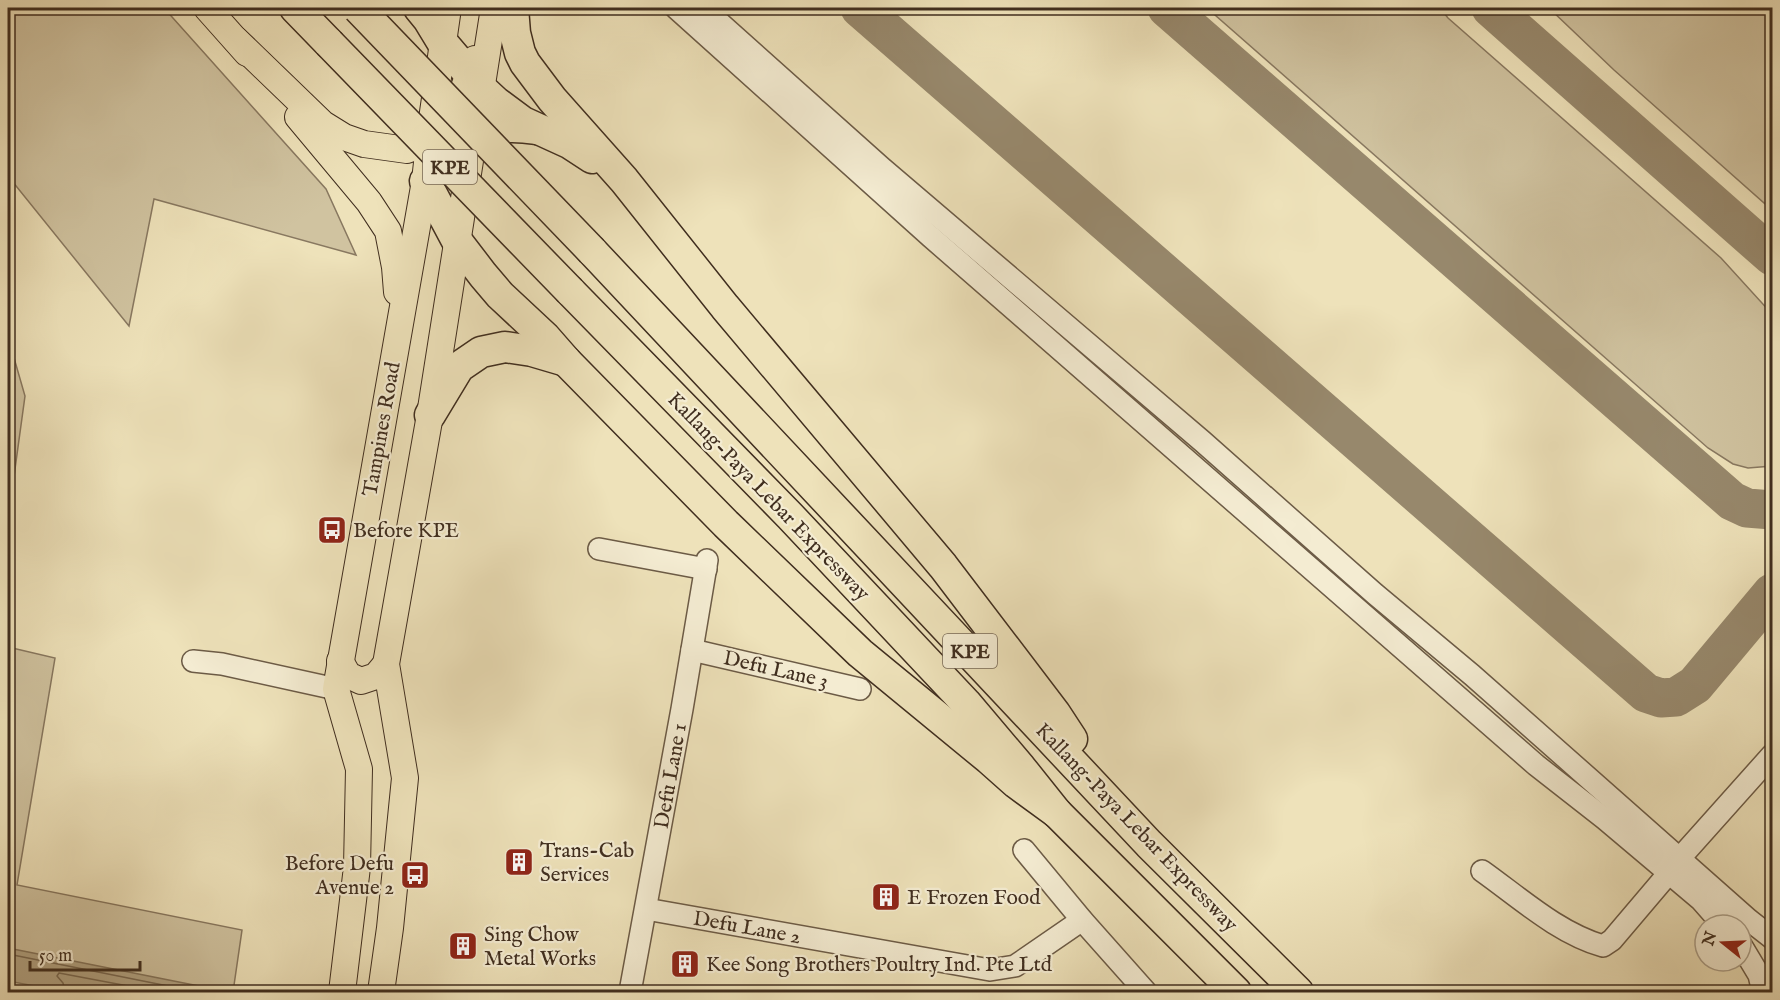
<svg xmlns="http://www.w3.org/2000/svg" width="1780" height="1000" font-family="'IM FELL English',serif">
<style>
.green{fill:#d0c3a0;stroke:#887860;stroke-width:1.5}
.water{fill:#b3a585;stroke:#85755c;stroke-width:1.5}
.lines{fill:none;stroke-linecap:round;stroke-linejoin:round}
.shore{stroke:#7a6a52;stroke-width:1.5}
.taxiway{stroke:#97886c;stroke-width:39}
.minor-casing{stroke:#6c5b46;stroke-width:24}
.major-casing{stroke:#402e1f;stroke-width:28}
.highway-casing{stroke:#402e1f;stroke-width:33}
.minor{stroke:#f4ecd2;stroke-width:21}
.major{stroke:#eee2ba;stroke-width:26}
.highway{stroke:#eee2ba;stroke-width:30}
.highway-bridge-casing{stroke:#402e1f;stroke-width:33;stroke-linecap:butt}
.highway-bridge{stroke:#eee2ba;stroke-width:30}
.labels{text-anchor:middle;stroke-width:4.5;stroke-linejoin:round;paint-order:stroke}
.shield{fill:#f4ecd2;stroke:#766755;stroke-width:1.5}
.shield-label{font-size:20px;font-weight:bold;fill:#402e1f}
.street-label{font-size:21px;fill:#402e1f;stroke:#f4ecd2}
.poi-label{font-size:21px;fill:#402e1f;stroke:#f4ecd2;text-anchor:start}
</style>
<rect width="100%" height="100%" fill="#eee2ba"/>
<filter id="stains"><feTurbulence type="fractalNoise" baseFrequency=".00333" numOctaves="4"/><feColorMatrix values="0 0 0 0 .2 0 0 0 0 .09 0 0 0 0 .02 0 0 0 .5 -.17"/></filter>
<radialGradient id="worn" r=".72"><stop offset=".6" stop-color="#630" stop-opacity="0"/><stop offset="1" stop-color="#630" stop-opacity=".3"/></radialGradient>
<g class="green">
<polygon points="8,8 164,8 326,189 356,255 154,199 129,326 8,176"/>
<polygon points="1207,8 1440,8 1448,18 1721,258 1772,314 1772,466 1748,468 1733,464 1708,448"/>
<polygon points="1549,8 1772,8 1772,210 1614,70"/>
<polygon points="8,337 25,396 8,520"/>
<polygon points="8,647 55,658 17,885 242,930 233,992 8,992"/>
</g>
<polygon class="water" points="8,948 229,992 66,992 8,981"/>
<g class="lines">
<g class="shore">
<polyline points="8,954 198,992"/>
<polyline points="65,992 63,983 57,976 59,973 160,992"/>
</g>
<g class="taxiway">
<polyline points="860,8 1646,693 1661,698 1676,697 1695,685 1772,593"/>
<polyline points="1167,8 1732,501 1747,508 1772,510"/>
<polyline points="1491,8 1772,256"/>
</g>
<g class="minor-casing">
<g id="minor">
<polyline points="676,8 931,237 1536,765 1605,819 1701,900 1723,925"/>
<polyline points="703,8 883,169 1202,441 1375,594 1472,675 1749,920 1772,938"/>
<polyline points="599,549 706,569"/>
<polyline points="692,650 860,689"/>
<polyline points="193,661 222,664 336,689"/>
<polyline points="1024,850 1082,920 1146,992"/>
<path d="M1482,871C1520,898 1558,933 1603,946L1612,940L1668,874L1680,858L1772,755"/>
<polyline points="646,909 990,970 1015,966 1082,920"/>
<polyline points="1741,945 1759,975 1763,992"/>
<polyline points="630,992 682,709 707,560"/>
</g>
</g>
<g class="major-casing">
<g id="major">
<polyline points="207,8 247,53"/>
<polyline points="236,40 323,124 344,137 364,144 407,150 430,141 444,127 458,103 475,59"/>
<polyline points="298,117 369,202 388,231 395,267 397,292"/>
<polyline points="340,661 348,675 361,681 376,676 386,664"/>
<polyline points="342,992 357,867 359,769 336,689 425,181 431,126 448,8"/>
<polyline points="381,992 390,928 405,778 386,664 430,415 494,8"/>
</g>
</g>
<g class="highway-casing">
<g id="highway">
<polyline points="295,8 329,43"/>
<polyline points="419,8 428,19 442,42 482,89 496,102 523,122 569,143 592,158"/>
<polyline points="513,8 515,33 520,53 525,63 552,99 624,180 725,307 943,566 1055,713 1072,739"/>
<path d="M536,129C523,127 511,126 498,128C471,133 443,161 425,181L457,241L483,275L500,295L545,337L566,361L726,524L860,653L989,759L1016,783L1057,813"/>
<polyline points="592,251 1149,844 1298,992"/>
<polyline points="570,291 790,516 966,703 1021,768 1057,813 1236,992"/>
<polyline points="430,415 459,367 481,352 505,347 532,351 566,361"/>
</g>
</g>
<use href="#minor" class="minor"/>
<use href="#major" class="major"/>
<use href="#highway" class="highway"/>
<g class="highway-bridge-casing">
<g id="highway-bridge">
<polyline points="358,8 592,251"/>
<polyline points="329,43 570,291"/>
</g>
</g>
<use href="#highway-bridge" class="highway-bridge"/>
</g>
<defs>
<g id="bus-square" transform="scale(1.5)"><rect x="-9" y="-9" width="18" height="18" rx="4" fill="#8f2418" stroke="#f4ecd2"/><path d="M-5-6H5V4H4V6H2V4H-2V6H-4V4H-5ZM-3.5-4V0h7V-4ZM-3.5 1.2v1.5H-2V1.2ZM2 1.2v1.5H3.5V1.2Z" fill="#fff"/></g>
<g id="building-square" transform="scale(1.5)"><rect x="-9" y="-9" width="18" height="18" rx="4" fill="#8f2418" stroke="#f4ecd2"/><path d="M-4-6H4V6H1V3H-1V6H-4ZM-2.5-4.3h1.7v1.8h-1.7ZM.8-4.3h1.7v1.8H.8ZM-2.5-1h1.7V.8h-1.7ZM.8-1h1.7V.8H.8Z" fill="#fff"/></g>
</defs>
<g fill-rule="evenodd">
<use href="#bus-square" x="332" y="530"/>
<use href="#building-square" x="519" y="862"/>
<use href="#bus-square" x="415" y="875"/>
<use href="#building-square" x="886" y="897"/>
<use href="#building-square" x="463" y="946"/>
<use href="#building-square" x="685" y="964"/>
</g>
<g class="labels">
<g class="shield">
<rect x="423" y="150" width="54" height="34" rx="4.5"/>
<rect x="943" y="634" width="54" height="34" rx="4.5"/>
</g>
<g class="shield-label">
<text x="450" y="174">KPE</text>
<text x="970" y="658">KPE</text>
</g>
<g class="street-label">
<text transform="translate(381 429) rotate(-80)" y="7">Tampines Road</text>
<text transform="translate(769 496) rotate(46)" y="7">Kallang-Paya Lebar Expressway</text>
<text transform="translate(776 669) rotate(13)" y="7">Defu Lane 3</text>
<text transform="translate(670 776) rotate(-80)" y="7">Defu Lane 1</text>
<text transform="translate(1137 827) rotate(46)" y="7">Kallang-Paya Lebar Expressway</text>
<text transform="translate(747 927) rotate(10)" y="7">Defu Lane 2</text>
</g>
<g class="poi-label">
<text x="353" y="537">Before KPE</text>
<text x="540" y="857">Trans-Cab<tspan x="540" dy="24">Services</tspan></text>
<text x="394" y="870" text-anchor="end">Before Defu<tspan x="394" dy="24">Avenue 2</tspan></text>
<text x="907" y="904">E Frozen Food</text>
<text x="484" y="941">Sing Chow<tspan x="484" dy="24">Metal Works</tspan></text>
<text x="706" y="971">Kee Song Brothers Poultry Ind. Pte Ltd</text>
</g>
</g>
<rect width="1780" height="1000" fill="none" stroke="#eee2ba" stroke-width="30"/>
<rect x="9" y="9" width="1762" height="982" fill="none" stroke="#402e1f" stroke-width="3"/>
<rect x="15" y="15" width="1750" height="970" fill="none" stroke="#402e1f" stroke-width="1.5"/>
<g transform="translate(1723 943) rotate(288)"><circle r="28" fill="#f4ecd2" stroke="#aca08a" stroke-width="1.5"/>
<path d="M0-4.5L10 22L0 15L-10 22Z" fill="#8f2418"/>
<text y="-9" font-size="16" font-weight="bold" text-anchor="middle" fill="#402e1f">N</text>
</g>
<path d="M30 961v9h110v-9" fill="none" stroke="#402e1f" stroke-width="3"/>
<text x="39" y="961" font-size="18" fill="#402e1f" stroke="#f4ecd2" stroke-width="4.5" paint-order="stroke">50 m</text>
<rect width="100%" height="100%" filter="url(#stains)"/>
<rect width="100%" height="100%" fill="url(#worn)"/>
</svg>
